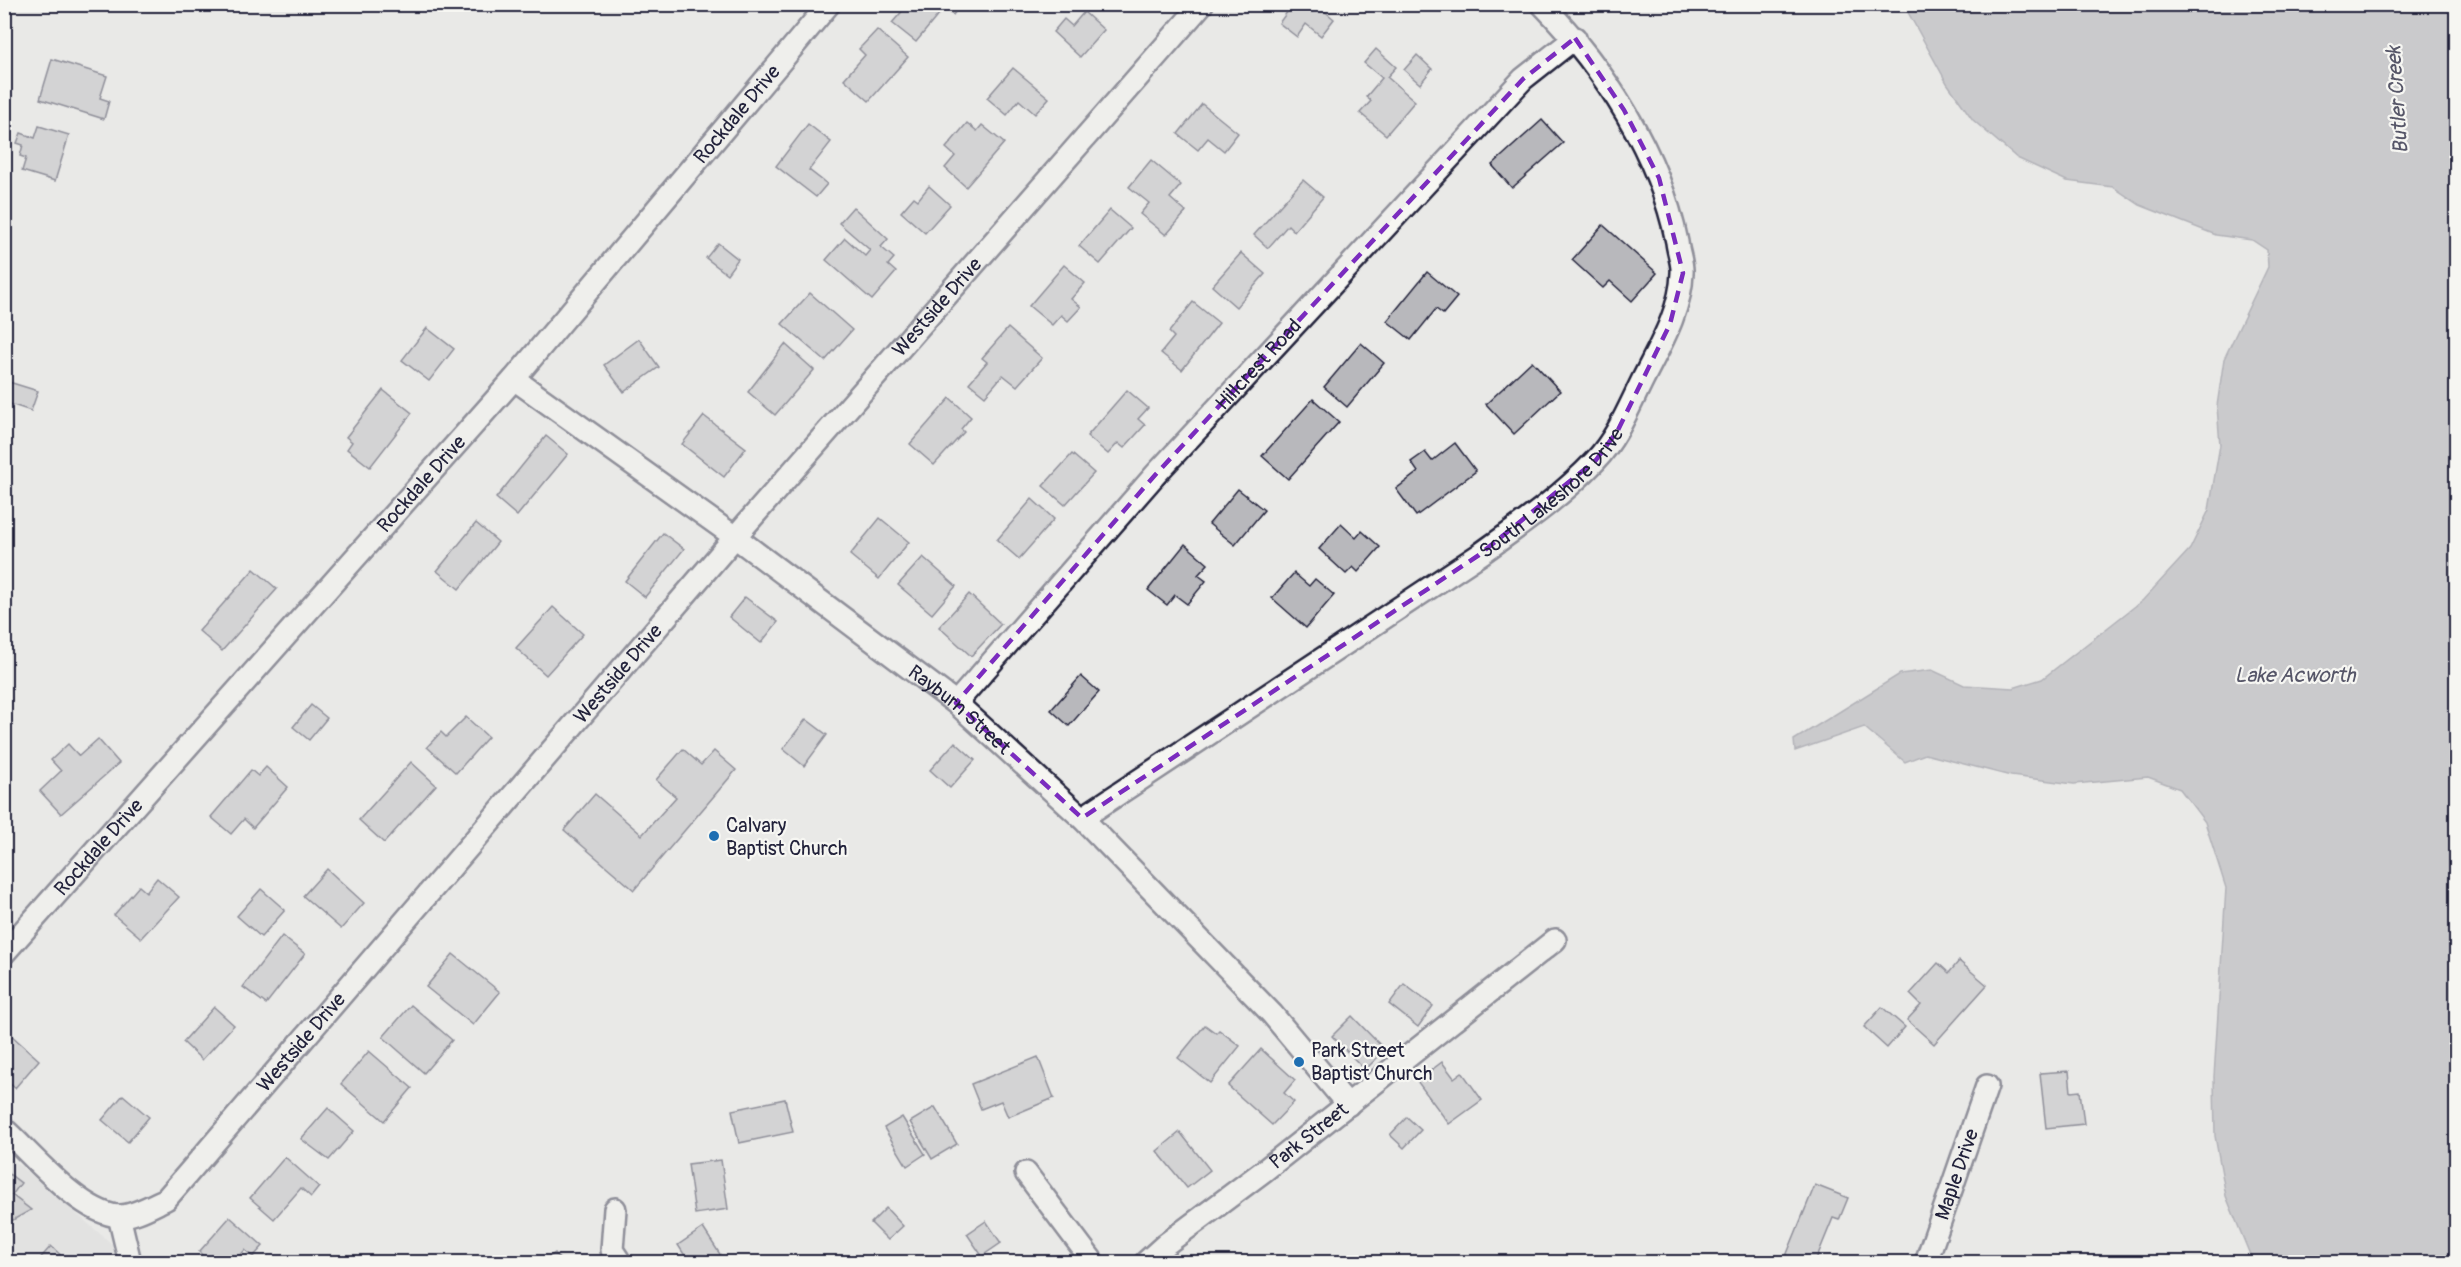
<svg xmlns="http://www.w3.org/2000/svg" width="2461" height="1267" font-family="Pangolin,sans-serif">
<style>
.built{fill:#dadada}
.water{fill:#a5a5ac;stroke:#71717f;stroke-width:1.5}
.building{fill:#b8b8bc;stroke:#22223b;stroke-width:1.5}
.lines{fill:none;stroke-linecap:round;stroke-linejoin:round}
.minor-casing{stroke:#22223b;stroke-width:26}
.minor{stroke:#f6f6f2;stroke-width:21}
.marked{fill:none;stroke:#7b2cbf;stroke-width:4.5;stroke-dasharray:12 8;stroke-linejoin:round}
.poi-dot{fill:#1f6fb2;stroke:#f6f6f2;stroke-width:2}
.labels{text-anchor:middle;stroke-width:4.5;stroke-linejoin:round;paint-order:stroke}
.street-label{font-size:20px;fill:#22223b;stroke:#f6f6f2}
.poi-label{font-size:20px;fill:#22223b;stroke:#f6f6f2;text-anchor:start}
.water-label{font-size:21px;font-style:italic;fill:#565668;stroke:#f6f6f2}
</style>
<rect width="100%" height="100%" fill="#e9e9e7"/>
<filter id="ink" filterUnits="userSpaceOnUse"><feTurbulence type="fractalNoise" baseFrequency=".0167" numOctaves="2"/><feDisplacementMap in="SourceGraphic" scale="12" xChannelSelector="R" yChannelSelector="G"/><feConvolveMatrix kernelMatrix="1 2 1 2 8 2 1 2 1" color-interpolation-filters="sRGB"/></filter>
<g filter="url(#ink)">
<polygon class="built" points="4,1152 118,1249 134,1262 5,1262"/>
<polygon class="water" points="1904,5 2456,5 2456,1262 2253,1262 2226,1196 2215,1136 2214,1077 2226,888 2205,822 2180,789 2148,777 2074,784 2011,776 1925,754 1905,762 1864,727 1795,751 1794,740 1900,674 1932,670 1964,685 2013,688 2042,679 2143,600 2190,549 2209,510 2220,445 2217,406 2224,359 2268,267 2267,250 2252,240 2216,235 2140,205 2113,187 2067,181 2017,158 1973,120 1947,83"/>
<g class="building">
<polygon points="901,4 961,4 953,15 944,8 916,42 892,23 905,8"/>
<polygon points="1293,4 1316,4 1334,19 1321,36 1306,24 1297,37 1279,23"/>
<polygon points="1084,12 1104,30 1080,57 1053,32 1064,19 1072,26"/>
<polygon points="877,30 908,57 869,101 844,79 865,55 859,49"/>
<polygon points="1376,49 1396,67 1387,77 1415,101 1386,135 1360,113 1371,101 1366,97 1382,78 1364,63"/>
<polygon points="1417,55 1432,69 1420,84 1404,70"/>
<polygon points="52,59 107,76 100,98 109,101 104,119 40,99"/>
<polygon points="1013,68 1049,98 1035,114 1019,100 1007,115 987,98"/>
<polygon points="1202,104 1238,133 1224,151 1208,138 1198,150 1178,134"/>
<polygon points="1542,120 1563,143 1512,188 1492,165"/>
<polygon points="967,123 977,131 982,125 1004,143 966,187 945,168 955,156 946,148"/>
<polygon points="808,124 831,142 809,170 827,184 816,197 776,166"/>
<polygon points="39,126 69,135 55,181 22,171 26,158 20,156 23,145 17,143 21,133 35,138"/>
<polygon points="1151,160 1181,185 1170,198 1186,212 1166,235 1140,214 1149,203 1129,187"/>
<polygon points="1303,180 1323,197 1294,231 1288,225 1268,248 1254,235"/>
<polygon points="929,186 950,205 925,233 901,212 914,197 918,200"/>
<polygon points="853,207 888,239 881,247 894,258 888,265 896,272 872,300 826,260 845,238 865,256 870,250 839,223"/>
<polygon points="1110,210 1131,228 1100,264 1079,246"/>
<polygon points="1603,225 1657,273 1632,301 1610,281 1603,288 1572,260"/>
<polygon points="718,243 738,259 727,274 706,258"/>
<polygon points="1241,253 1265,274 1236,307 1212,286"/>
<polygon points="1064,265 1085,283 1071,299 1081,307 1068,321 1061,315 1052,325 1029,306"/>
<polygon points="1427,272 1457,297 1443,314 1436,309 1411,340 1387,321"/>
<polygon points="810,293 852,330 825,361 782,324"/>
<polygon points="1193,302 1219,323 1182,370 1161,353 1174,337 1169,332"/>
<polygon points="427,328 454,349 429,381 402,360"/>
<polygon points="1008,328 1042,358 1017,386 1003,375 985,396 969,383 987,362 982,358"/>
<polygon points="639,339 659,367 624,392 604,365"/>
<polygon points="1361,343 1384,363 1347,407 1324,387"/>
<polygon points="785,344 814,370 775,415 748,392"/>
<polygon points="1532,361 1560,391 1514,434 1486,404"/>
<polygon points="9,382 38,391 31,411 4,402"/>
<polygon points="383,390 412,413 370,467 347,449 352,442 346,437"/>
<polygon points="1127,390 1148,408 1138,419 1145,425 1124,448 1118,443 1108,454 1087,436"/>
<polygon points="950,398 971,417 961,429 964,432 934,465 910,444"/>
<polygon points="1313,399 1339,422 1288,479 1262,456"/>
<polygon points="704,416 746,448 724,477 682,444"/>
<polygon points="546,436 568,454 517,516 496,498"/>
<polygon points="1455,443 1476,471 1416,516 1396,489 1418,472 1411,462 1425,452 1432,461"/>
<polygon points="1072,454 1094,473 1065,505 1043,486"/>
<polygon points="1238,489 1264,510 1235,545 1209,524"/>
<polygon points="1032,499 1054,519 1019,559 997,540"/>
<polygon points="880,518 909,542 879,579 850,555"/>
<polygon points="476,523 498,542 459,589 437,571"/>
<polygon points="1341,524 1356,538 1362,531 1380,547 1358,572 1353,567 1346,574 1319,549"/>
<polygon points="663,533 684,549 645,597 625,581"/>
<polygon points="1185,544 1208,564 1198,575 1206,581 1187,604 1175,595 1167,605 1148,590"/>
<polygon points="923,557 956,586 932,614 898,585"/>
<polygon points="254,569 277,589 222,651 199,631"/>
<polygon points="1294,573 1309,586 1315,579 1334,595 1306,628 1272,598"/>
<polygon points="969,594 1001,624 971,656 939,627"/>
<polygon points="745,597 778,622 761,643 729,617"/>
<polygon points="553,607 583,634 546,675 516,648"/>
<polygon points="1081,676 1099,692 1069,726 1051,710"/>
<polygon points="311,705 327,718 309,740 293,727"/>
<polygon points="466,717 488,737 456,773 427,747 441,732 446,737"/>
<polygon points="806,719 827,735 804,766 783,749"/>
<polygon points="98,739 119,763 61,814 40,791 61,771 51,760 68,744 79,756"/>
<polygon points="955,742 975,760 950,788 930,770"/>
<polygon points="683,749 701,765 714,751 736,770 634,890 564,830 595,794 642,835 676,797 656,780"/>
<polygon points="411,762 436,785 384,843 359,820"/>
<polygon points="266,767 288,787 253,828 244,819 231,834 211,817 251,770 258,776"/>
<polygon points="327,869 364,903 341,929 303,896"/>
<polygon points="157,878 179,897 141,938 114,915 139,886 146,892"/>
<polygon points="261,889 285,910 261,937 237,916"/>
<polygon points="282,936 305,954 266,1004 243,987"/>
<polygon points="453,954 500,992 473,1025 426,987"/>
<polygon points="1959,961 1987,985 1934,1044 1907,1020 1921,1005 1910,994 1938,963 1949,973"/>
<polygon points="1404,984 1433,1006 1418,1027 1389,1004"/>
<polygon points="411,1005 452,1040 424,1073 383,1037"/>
<polygon points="214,1007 234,1025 202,1060 183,1042"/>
<polygon points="1882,1007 1905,1027 1887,1048 1864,1027"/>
<polygon points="1352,1016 1385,1050 1365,1070 1332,1036"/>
<polygon points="1205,1025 1216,1033 1219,1030 1240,1046 1210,1083 1178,1058"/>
<polygon points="11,1035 39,1060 15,1088 4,1079 4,1043"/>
<polygon points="1261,1049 1295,1080 1284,1093 1294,1102 1272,1125 1228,1086"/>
<polygon points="369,1051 412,1088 384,1121 341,1084"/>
<polygon points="1038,1057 1054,1098 1008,1117 1001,1101 981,1109 971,1084"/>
<polygon points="1442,1062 1454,1078 1462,1072 1482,1100 1449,1124 1417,1081"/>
<polygon points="2069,1071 2071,1092 2080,1091 2084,1124 2046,1128 2040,1073"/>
<polygon points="123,1095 149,1117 128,1142 102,1120"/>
<polygon points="785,1099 793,1132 739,1143 732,1110"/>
<polygon points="935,1107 957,1144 932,1159 910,1122"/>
<polygon points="328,1108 354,1131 329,1160 301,1139"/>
<polygon points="902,1117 925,1154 907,1166 884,1128"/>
<polygon points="1407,1117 1421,1130 1404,1148 1390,1135"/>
<polygon points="1180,1132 1210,1170 1187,1188 1157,1151"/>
<polygon points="285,1157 319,1187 311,1197 301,1188 274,1219 250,1198"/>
<polygon points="721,1160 728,1209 695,1214 688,1164"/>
<polygon points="4,1170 21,1183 12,1195 31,1210 4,1225"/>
<polygon points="1815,1185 1848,1198 1839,1220 1833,1218 1815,1262 1801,1262 1786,1256"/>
<polygon points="886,1208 903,1226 888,1240 871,1223"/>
<polygon points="230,1217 263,1246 253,1257 245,1250 234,1262 211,1262 199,1252"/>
<polygon points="986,1221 1001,1243 982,1256 967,1234"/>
<polygon points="703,1228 725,1262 689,1262 678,1245"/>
<polygon points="51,1246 67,1261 65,1262 37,1262"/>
<polygon points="555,1253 561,1262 541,1262"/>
</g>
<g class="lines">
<g class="minor-casing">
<g id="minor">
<path id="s1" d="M514,379L735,537L956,703L1082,818L1272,1014L1348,1105"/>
<path id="s2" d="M956,703L1156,474L1523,79L1575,38"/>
<path id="s3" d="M1082,818L1479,555C1519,526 1561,497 1595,461C1617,438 1629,407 1643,379C1659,347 1681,311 1682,273C1683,264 1678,252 1677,242C1659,153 1605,69 1542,4"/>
<path id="s4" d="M4,953L514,379L829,4"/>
<path id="s5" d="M4,1129C33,1155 79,1212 118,1216C133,1217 153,1205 166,1199L735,537L1202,4"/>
<polyline points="1026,1173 1093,1262"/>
<polyline points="615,1209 612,1250 620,1262"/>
<polyline points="119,1216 130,1262"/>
<path id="s6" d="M1146,1262L1166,1244L1265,1170L1555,940"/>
<path id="s7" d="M1926,1262L1987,1086"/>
</g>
</g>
<use href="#minor" class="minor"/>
</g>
</g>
<path d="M0 0H2461V1267H0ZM1575,38L1624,110L1659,178L1683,273L1670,324L1618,430L1596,460L1479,555L1082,818L956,703L1156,474L1523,79Z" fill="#e9e9e7" fill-opacity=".55" fill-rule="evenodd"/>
<path class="marked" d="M1575,38L1624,110L1659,178L1683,273L1670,324L1618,430L1596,460L1479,555L1082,818L956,703L1156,474L1523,79Z"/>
<g class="poi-dot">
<circle cx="714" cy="836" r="6"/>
<circle cx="1299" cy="1062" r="6"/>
</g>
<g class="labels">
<g class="street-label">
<text dy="7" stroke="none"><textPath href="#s4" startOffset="1114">Rockdale Drive</textPath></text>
<text dy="7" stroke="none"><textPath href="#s5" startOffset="1376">Westside Drive</textPath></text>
<text dy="7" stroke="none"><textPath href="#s2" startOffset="454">Hillcrest Road</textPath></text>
<text dy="7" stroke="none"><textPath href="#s4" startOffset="628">Rockdale Drive</textPath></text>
<text dy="7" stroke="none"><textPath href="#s3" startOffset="572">South Lakeshore Drive</textPath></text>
<text dy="7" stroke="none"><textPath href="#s5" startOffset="890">Westside Drive</textPath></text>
<text dy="7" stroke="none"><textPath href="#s1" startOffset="555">Rayburn Street</textPath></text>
<text dy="7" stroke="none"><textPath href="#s4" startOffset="142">Rockdale Drive</textPath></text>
<text dy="7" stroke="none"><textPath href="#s5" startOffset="404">Westside Drive</textPath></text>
<text dy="7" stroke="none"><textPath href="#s6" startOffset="206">Park Street</textPath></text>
<text dy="7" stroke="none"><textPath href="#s7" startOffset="93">Maple Drive</textPath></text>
</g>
<g class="poi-label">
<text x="726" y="832">Calvary<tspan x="726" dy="23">Baptist Church</tspan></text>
<text x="1311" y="1057">Park Street<tspan x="1311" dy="23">Baptist Church</tspan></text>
</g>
<g class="water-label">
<text transform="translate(2397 100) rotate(-94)" y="7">Butler Creek</text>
<text x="2295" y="682">Lake Acworth</text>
</g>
</g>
<rect width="2461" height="1267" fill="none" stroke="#f6f6f2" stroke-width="24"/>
<rect x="12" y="12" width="2437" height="1243" fill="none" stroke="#22223b" stroke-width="2" filter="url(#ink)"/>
</svg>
